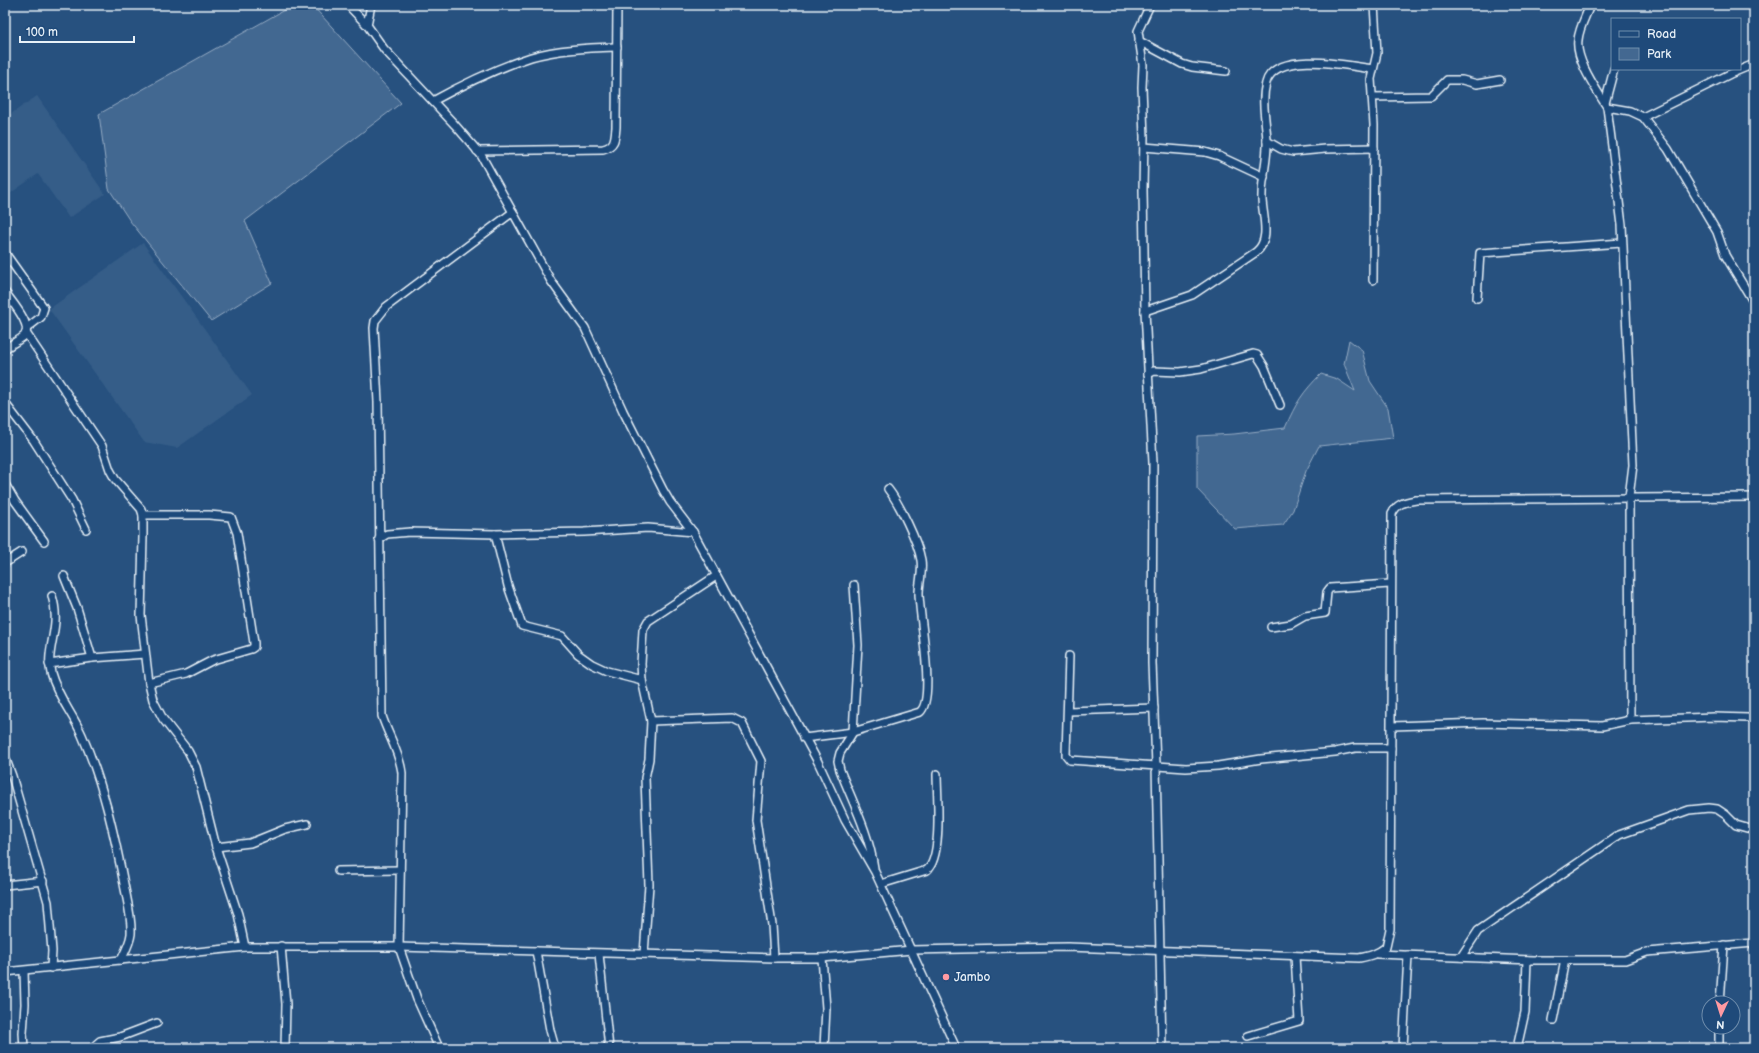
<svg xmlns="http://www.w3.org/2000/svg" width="1759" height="1053" font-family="'Balsamiq Sans',sans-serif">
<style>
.built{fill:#355d88}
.green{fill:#436891;stroke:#96acc4}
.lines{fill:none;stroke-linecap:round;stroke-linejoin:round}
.street-casing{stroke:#e8f1f8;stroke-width:10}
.street{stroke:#1f4a7a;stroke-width:7}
.poi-dot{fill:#ff9aa2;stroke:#1f4a7a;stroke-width:1.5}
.labels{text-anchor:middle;stroke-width:3;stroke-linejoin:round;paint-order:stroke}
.poi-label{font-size:12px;fill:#e8f1f8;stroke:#1f4a7a;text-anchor:start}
</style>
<rect width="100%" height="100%" fill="#27517f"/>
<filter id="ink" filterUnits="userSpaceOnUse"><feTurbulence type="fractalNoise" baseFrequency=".025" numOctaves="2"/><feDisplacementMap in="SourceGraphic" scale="8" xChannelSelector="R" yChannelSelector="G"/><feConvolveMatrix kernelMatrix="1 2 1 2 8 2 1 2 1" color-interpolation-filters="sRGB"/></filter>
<g filter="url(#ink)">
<g class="built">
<polygon points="37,96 105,194 69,218 38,174 5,197 5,118"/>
<polygon points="143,243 252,395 177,448 144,442 49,309"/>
</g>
<g class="green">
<polygon points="293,5 312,5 401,103 245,221 272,283 211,321 130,221 109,189 99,114"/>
<path d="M1349,340L1362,350L1370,381L1388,408L1393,438L1319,446L1306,471L1293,510L1283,525L1235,529L1197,489V436L1234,434L1285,428C1296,403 1302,393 1321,374L1337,379L1355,391L1344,364Z"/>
</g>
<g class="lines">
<g class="street-casing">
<g id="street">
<polyline points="348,5 367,25 384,49 455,125 481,155 551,281 585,328 623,411 663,490 670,502 693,532 818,762 845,820 875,872 956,1048"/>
<polyline points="1150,5 1138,31 1143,65 1142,87 1144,137 1143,190 1145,311 1153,463 1152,663 1156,765 1162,1048"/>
<path d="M1590,5C1586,16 1579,28 1578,40C1575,60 1597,90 1607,107L1630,111L1643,117L1668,149L1717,232L1725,255L1754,303"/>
<polyline points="367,25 371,5"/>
<polyline points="1139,41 1182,64 1192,67 1226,71"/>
<polyline points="1372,97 1431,96 1447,80 1462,80 1477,84 1500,80"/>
<path d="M433,101C464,84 497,68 531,57C558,49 589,48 617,47"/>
<polyline points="1605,103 1614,69"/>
<polyline points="1607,107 1622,225 1633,465 1629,497 1630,720"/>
<polyline points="1643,117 1730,74 1754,64"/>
<polyline points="1267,141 1281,149 1293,152 1325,149 1374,148"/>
<polyline points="1144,147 1205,152 1219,156 1264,177"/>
<path d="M477,151L603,149C615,146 615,139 616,127L617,5"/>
<polyline points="5,253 44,308 41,317 27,328"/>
<polyline points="1373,280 1374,125 1371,79 1377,53 1374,5"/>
<path d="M5,292C11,301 34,326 24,336C18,341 11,344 5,349"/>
<polyline points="1477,298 1480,253 1622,243"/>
<path d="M1145,311L1192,295L1256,252C1271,240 1263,217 1262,200C1261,180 1268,160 1267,140C1266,122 1261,101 1266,83C1274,50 1347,65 1372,69"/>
<polyline points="26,333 102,446 110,470 115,479 141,509 143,515 143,537 141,615 149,683 153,700 163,719 188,751 196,767 216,847 238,914 245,947"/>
<polyline points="1148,374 1154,371 1180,372 1201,369 1253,354 1257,355 1264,366 1280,405"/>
<polyline points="5,403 34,441 72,500 86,529"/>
<polyline points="5,484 15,501 44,541"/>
<polyline points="143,515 209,515 231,517 237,533 254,643 254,647 251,649 213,660 186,674 149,683"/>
<polyline points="495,534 508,586 522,626 562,636 578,654 592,664 607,671 642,680"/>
<polyline points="379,539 387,534 410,532 495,534 584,532 648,528 693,532"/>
<polyline points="5,563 22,552"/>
<polyline points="64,576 77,608 92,658"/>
<path d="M854,585L858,645L853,732L840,753L838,761L840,770C853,803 869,833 874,868"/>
<path d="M52,596C62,626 45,648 51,673C57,696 73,714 82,735C103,783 114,833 124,884C127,900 132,918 131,934C130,943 125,952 121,960"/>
<polyline points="1271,627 1291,624 1305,616 1325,613 1327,592 1330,588 1390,584"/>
<polyline points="1069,656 1066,755 1070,760 1186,768 1218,766 1261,759 1335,752 1355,748 1391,748"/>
<polyline points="49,664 92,658 145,654"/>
<polyline points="1068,711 1154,708"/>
<polyline points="651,721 732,718 742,723 761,761 756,820 772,925 774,958"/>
<polyline points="1392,726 1483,723 1602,726 1630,720 1714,717 1748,718"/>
<path d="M804,738L853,732L920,712C936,699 919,616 919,593C919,583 923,571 921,560C918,542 899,503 888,489"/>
<polyline points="5,757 12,776 48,902 52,951 51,968"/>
<polyline points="216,847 250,843 285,829 307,824"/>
<polyline points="338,871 400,870"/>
<path d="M881,884L927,870C943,857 937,794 937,774"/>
<polyline points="5,885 43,881"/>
<polyline points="281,946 286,1004 285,1048"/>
<polyline points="536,951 550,1030 555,1048"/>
<polyline points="599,954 609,1048"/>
<polyline points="644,954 649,885 645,778 649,759 651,721 642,680 641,664 643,630 648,621 716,576"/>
<polyline points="1377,954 1533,960 1625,960 1647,952 1754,943"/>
<polyline points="1461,957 1478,931 1619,835 1689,810 1709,808 1717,809 1726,815 1736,825 1754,830"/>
<polyline points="822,958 826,1008 824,1048"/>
<path d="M5,972L245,947H399L774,958H822L912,950L1068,947L1359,958C1370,956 1377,954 1386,947L1390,929L1392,514C1397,503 1405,502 1416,500L1754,497"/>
<polyline points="1720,1003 1724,945"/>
<polyline points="1553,1020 1565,960"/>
<polyline points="1248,1036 1299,1021 1295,956"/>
<polyline points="24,1048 23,1033 25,1004 24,971"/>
<polyline points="92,1048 100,1041 120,1037 157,1023"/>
<path d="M439,1048L417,999L399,947L402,773C400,753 388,735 382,716L378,402L374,328L375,321L386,307L513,212"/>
<polyline points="1403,1048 1408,955"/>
<polyline points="1517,1048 1525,1012 1527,960"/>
<polyline points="1719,1048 1719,1027"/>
</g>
</g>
<use href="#street" class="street"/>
</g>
</g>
<circle class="poi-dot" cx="946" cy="977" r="4"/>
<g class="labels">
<g class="poi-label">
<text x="954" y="981">Jambo</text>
</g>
</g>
<rect width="1759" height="1053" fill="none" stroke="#1f4a7a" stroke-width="20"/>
<rect x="10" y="10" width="1739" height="1033" fill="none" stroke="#e8f1f8" stroke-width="1.5" filter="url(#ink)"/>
<rect x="1611" y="18" width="130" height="52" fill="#1f4a7a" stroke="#6f8dac"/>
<rect x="1619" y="31" width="20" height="6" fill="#1f4a7a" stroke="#6f8dac"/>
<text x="1647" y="38" font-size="12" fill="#e8f1f8">Road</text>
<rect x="1619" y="48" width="20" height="12" fill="#436891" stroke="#6f8dac"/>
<text x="1647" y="58" font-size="12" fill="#e8f1f8">Park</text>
<g transform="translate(1721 1015) rotate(184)"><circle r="19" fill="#1f4a7a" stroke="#6f8dac"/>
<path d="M0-3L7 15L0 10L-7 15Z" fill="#ff9aa2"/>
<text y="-6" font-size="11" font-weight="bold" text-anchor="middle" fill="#e8f1f8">N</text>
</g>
<path d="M20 36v6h114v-6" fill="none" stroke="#e8f1f8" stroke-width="2"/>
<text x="26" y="36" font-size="12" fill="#e8f1f8" stroke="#1f4a7a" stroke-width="3" paint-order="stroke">100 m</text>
</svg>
